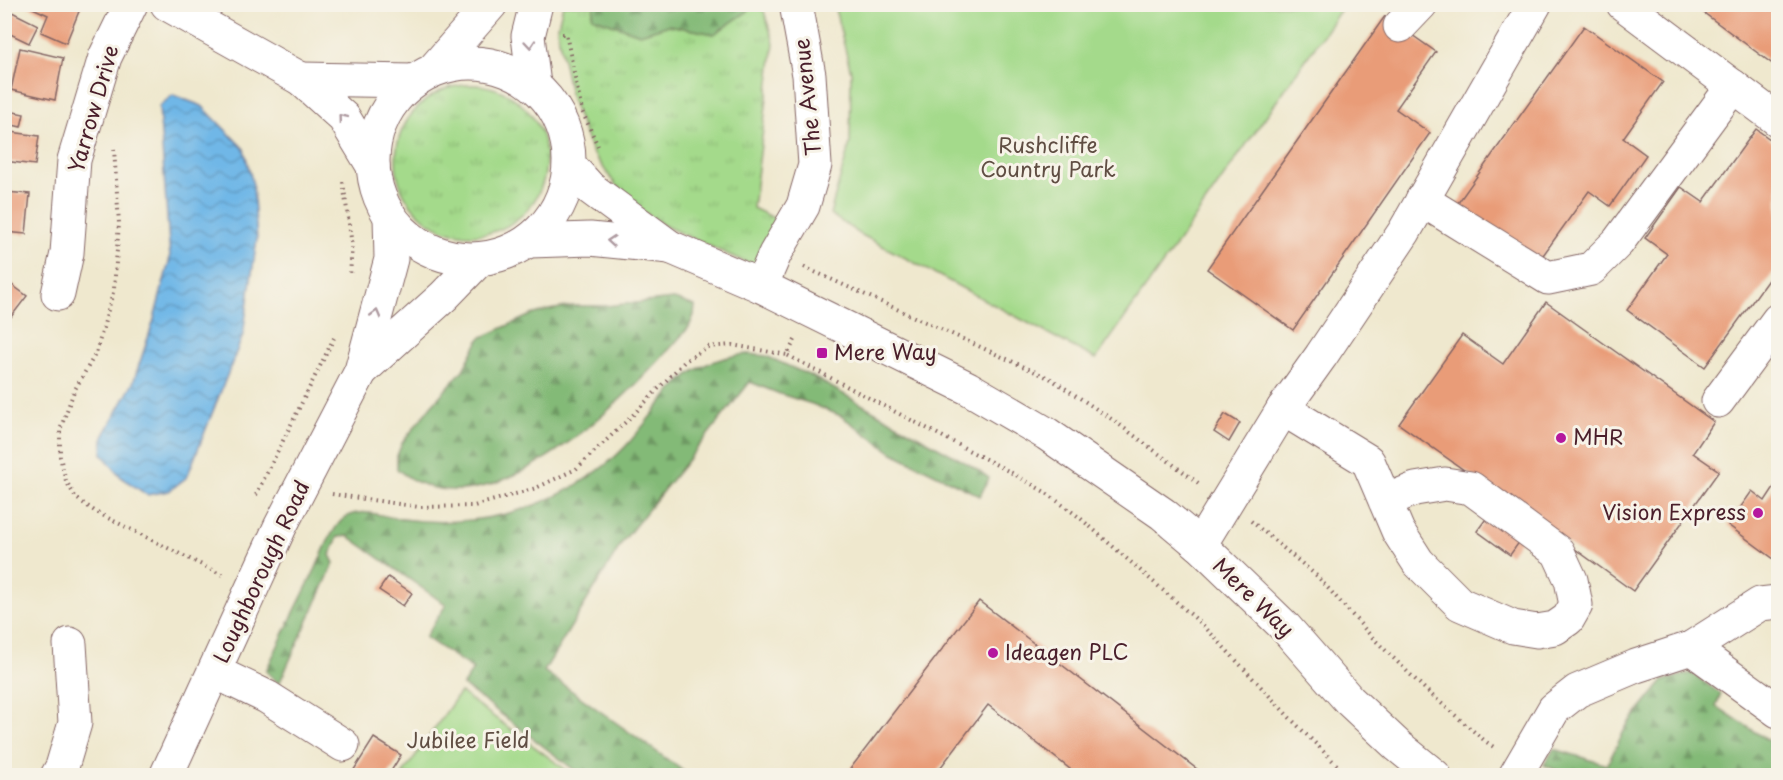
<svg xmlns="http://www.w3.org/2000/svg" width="1783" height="780" font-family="'Playpen Sans',sans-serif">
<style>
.grass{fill:url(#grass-tufts);stroke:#777c5b;stroke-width:1.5}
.forest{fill:url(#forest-firs);stroke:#666c51;stroke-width:1.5}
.park{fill:#a4da8b;stroke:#777c5b;stroke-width:1.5}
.water{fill:url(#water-waves);stroke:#5d6b89;stroke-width:1.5}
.building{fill:#e99c78}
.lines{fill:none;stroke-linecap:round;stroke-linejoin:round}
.minor-casing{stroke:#846564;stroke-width:35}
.major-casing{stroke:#846564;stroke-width:35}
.path{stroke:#846564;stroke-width:4;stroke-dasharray:1.5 4.5;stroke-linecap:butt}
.minor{stroke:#fff;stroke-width:33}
.major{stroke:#fff;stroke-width:33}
.oneway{stroke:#ae9aa0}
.poi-dot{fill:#b5179e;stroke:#f7f3e8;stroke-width:2}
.labels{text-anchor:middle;stroke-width:6;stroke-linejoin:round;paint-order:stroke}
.street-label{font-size:21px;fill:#4a1f2b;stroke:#f7f3e8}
.park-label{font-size:21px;fill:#604e43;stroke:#f7f3e8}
.poi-label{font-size:21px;fill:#4a1f2b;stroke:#f7f3e8;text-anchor:start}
</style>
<defs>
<pattern id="grass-tufts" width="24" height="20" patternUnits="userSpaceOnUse" patternTransform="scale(1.5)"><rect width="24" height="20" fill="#a4da8b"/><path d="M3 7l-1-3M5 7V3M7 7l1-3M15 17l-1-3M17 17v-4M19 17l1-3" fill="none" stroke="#8fbb78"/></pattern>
<pattern id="forest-firs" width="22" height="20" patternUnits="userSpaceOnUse" patternTransform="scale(1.5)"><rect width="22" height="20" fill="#83ba77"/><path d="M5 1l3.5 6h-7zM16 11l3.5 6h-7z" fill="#6d9762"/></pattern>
<pattern id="water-waves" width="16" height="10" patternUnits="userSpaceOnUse" patternTransform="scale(1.5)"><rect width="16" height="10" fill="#70b7e7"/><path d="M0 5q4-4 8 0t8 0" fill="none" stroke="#5e94bb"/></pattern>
</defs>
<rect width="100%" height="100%" fill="#f7f3e8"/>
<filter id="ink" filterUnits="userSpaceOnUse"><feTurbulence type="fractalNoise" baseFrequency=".0167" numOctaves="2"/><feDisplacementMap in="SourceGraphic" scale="12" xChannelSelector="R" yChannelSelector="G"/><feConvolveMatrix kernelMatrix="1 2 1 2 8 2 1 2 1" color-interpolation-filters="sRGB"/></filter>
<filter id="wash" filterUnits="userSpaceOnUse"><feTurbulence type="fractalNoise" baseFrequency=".008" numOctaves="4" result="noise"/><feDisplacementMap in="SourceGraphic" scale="24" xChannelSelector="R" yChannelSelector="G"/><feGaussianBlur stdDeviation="1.35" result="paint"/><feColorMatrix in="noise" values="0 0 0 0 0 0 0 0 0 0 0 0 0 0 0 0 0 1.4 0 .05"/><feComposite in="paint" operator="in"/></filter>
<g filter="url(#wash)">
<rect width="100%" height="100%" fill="#efe8ce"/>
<g class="grass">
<polygon points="563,5 594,5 592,17 640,34 669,25 714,34 748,11 751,5 762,5 774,43 753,208 780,221 756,267 665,226 628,202 592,152 571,99 557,30"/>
<circle cx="471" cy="160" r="75"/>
</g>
<g class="forest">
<polygon points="594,5 594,4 751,5 748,11 714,34 669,25 640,34 592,17"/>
<path d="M674,299L695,306L694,315L689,327C634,391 488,546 397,469V456L402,443L431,406L463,370L480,338L531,315L549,310L573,306H606Z"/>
<path d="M748,354L766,356L813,377L970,465L989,478L980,496L893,453L841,416L812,404L780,394L750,382L623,541L544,671L689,775H581L463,685L473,669L425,637L446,605L348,536L338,537L330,555L334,563L279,684L266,671C282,636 299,602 316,568C323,553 330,532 342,520C358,506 377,515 395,518C445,526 500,521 547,500C576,487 603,470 625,447C668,401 677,361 748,354Z"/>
<polygon points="1691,673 1721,694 1716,706 1778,747 1778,775 1570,776 1544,765 1554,749 1607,765 1626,727 1663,681"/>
</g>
<g class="park">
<polygon points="834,5 834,4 1344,5 1096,359 860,234 830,214 850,143 851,72"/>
<polygon points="460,692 573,775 402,775"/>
</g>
<polygon class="water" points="173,95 202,106 244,149 253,185 257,239 243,335 187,477 169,491 147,495 121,477 102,454 103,437 133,383 153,323 170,258 159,106"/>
<g id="blocks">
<g class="building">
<polygon points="24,4 82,4 66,43 41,32 48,15"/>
<polygon points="1692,4 1778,4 1778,68"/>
<polygon points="8,10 38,25 29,43 4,31 4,17"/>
<polygon points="1385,16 1436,52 1396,109 1430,133 1293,330 1207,269"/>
<polygon points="1584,26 1663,82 1623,138 1646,155 1610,206 1589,191 1536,265 1455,207"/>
<polygon points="20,48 63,58 55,100 11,90"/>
<polygon points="4,110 24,114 21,127 4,123"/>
<polygon points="1756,129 1778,145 1778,266 1705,367 1627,310 1667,254 1645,238 1681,187 1703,202"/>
<polygon points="4,131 39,136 35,165 4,161"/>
<polygon points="5,192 30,194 26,234 5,232"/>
<polygon points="4,279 27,296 4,326"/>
<polygon points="1546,302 1714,422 1693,453 1719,471 1633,591 1535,520 1510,555 1477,531 1502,497 1399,424 1462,335 1503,364"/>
<polygon points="1225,414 1240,423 1229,442 1214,432"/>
<polygon points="1778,481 1778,562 1728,525 1752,491 1765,501"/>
<polygon points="388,577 412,593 403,606 379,590"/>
<polygon points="979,601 1198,770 1194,776 1079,776 988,705 934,776 851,776 847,773"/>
<polygon points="374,738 401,755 388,776 350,776"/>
</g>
</g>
</g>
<g filter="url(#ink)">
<use href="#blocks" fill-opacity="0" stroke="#846564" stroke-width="1.5"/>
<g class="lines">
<g class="minor-casing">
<g id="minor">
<polyline points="167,4 301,79 344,118 373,166"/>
<polyline points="1623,4 1778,120"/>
<polyline points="1400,26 1421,4"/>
<polyline points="301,79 413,81"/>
<polyline points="570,166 590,188 670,247 761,286 968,388 1047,434 1163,514 1200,545 1285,627 1349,700 1398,746 1435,776"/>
<polyline points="1422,200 1548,278 1591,269 1618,242 1733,86"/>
<polyline points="530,241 590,239 670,247"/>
<polyline points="761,286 775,254 803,206 815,165 809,75 796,4"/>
<polyline points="58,294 67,253 74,160 105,57 131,4"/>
<polyline points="1718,401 1778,320"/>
<polyline points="1283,409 1368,461 1398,531 1418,562 1460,604 1513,627 1537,631 1555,628 1568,619 1576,605 1571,580 1558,552 1471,488 1445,484 1415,489 1385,501"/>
<polyline points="1200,545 1283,409 1321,356 1404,232 1535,4"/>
<polyline points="1691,648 1778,711"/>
<polyline points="215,672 267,697 343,745"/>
<polyline points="57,776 62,767 75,723 70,644"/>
<polyline points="1515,776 1554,709 1577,691 1636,666 1691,648 1760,604 1778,602"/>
</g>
</g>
<g class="major-casing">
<g id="major">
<circle cx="471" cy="161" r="98"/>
<polyline points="434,69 491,4"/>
<polyline points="534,85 528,36 536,4"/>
<polyline points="361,371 444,296 479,260"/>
<polyline points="166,776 280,527 361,371 391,259 390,216"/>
</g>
</g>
<g class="path">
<polyline points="562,34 566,34 582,111 598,146"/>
<polyline points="114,149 119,223 114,289 96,353 74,391 60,430 60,457 66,481 76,498 96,512 222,575"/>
<polyline points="343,182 352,245 350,276"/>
<polyline points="804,267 1051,379 1113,420 1201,485"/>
<polyline points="795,340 787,355 1014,474 1045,492 1079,517 1204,626 1290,718 1348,776"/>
<polyline points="332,494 419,507 474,506 536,488 576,469 632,416 685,361 707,347 732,345 787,355"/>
<polyline points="256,495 334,338"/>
<polyline points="1251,521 1317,576 1372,637 1427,691 1485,741 1495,748"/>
</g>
<use href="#minor" class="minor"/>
<use href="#major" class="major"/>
</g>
<defs><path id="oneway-chevron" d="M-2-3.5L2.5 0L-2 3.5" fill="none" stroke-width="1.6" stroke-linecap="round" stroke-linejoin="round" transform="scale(1.5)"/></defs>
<g class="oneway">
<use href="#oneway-chevron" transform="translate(530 44) rotate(85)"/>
<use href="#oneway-chevron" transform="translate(342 118) rotate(-130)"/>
<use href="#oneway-chevron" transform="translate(611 241) rotate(-175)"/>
<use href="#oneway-chevron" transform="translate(376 314) rotate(-75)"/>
</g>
</g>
<g class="poi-dot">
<rect x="816" y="347" width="12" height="12" rx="3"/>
<circle cx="1561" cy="438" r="6"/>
<circle cx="1758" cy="513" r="6"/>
<circle cx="993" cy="653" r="6"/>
</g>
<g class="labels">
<g class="street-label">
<text transform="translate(808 97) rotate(-96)" y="7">The Avenue</text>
<text transform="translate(94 109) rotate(-74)" y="7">Yarrow Drive</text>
<text transform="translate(262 572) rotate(-65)" y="7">Loughborough Road</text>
<text transform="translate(1253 598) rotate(44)" y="7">Mere Way</text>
</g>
<g class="park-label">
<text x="1048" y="153">Rushcliffe<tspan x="1048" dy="24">Country Park</tspan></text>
<text x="468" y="748">Jubilee Field</text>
</g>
<g class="poi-label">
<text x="834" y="360">Mere Way</text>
<text x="1573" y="445">MHR</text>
<text x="1746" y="520" text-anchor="end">Vision Express</text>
<text x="1005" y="660">Ideagen PLC</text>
</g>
</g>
<rect width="1783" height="780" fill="none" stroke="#f7f3e8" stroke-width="24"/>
</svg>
